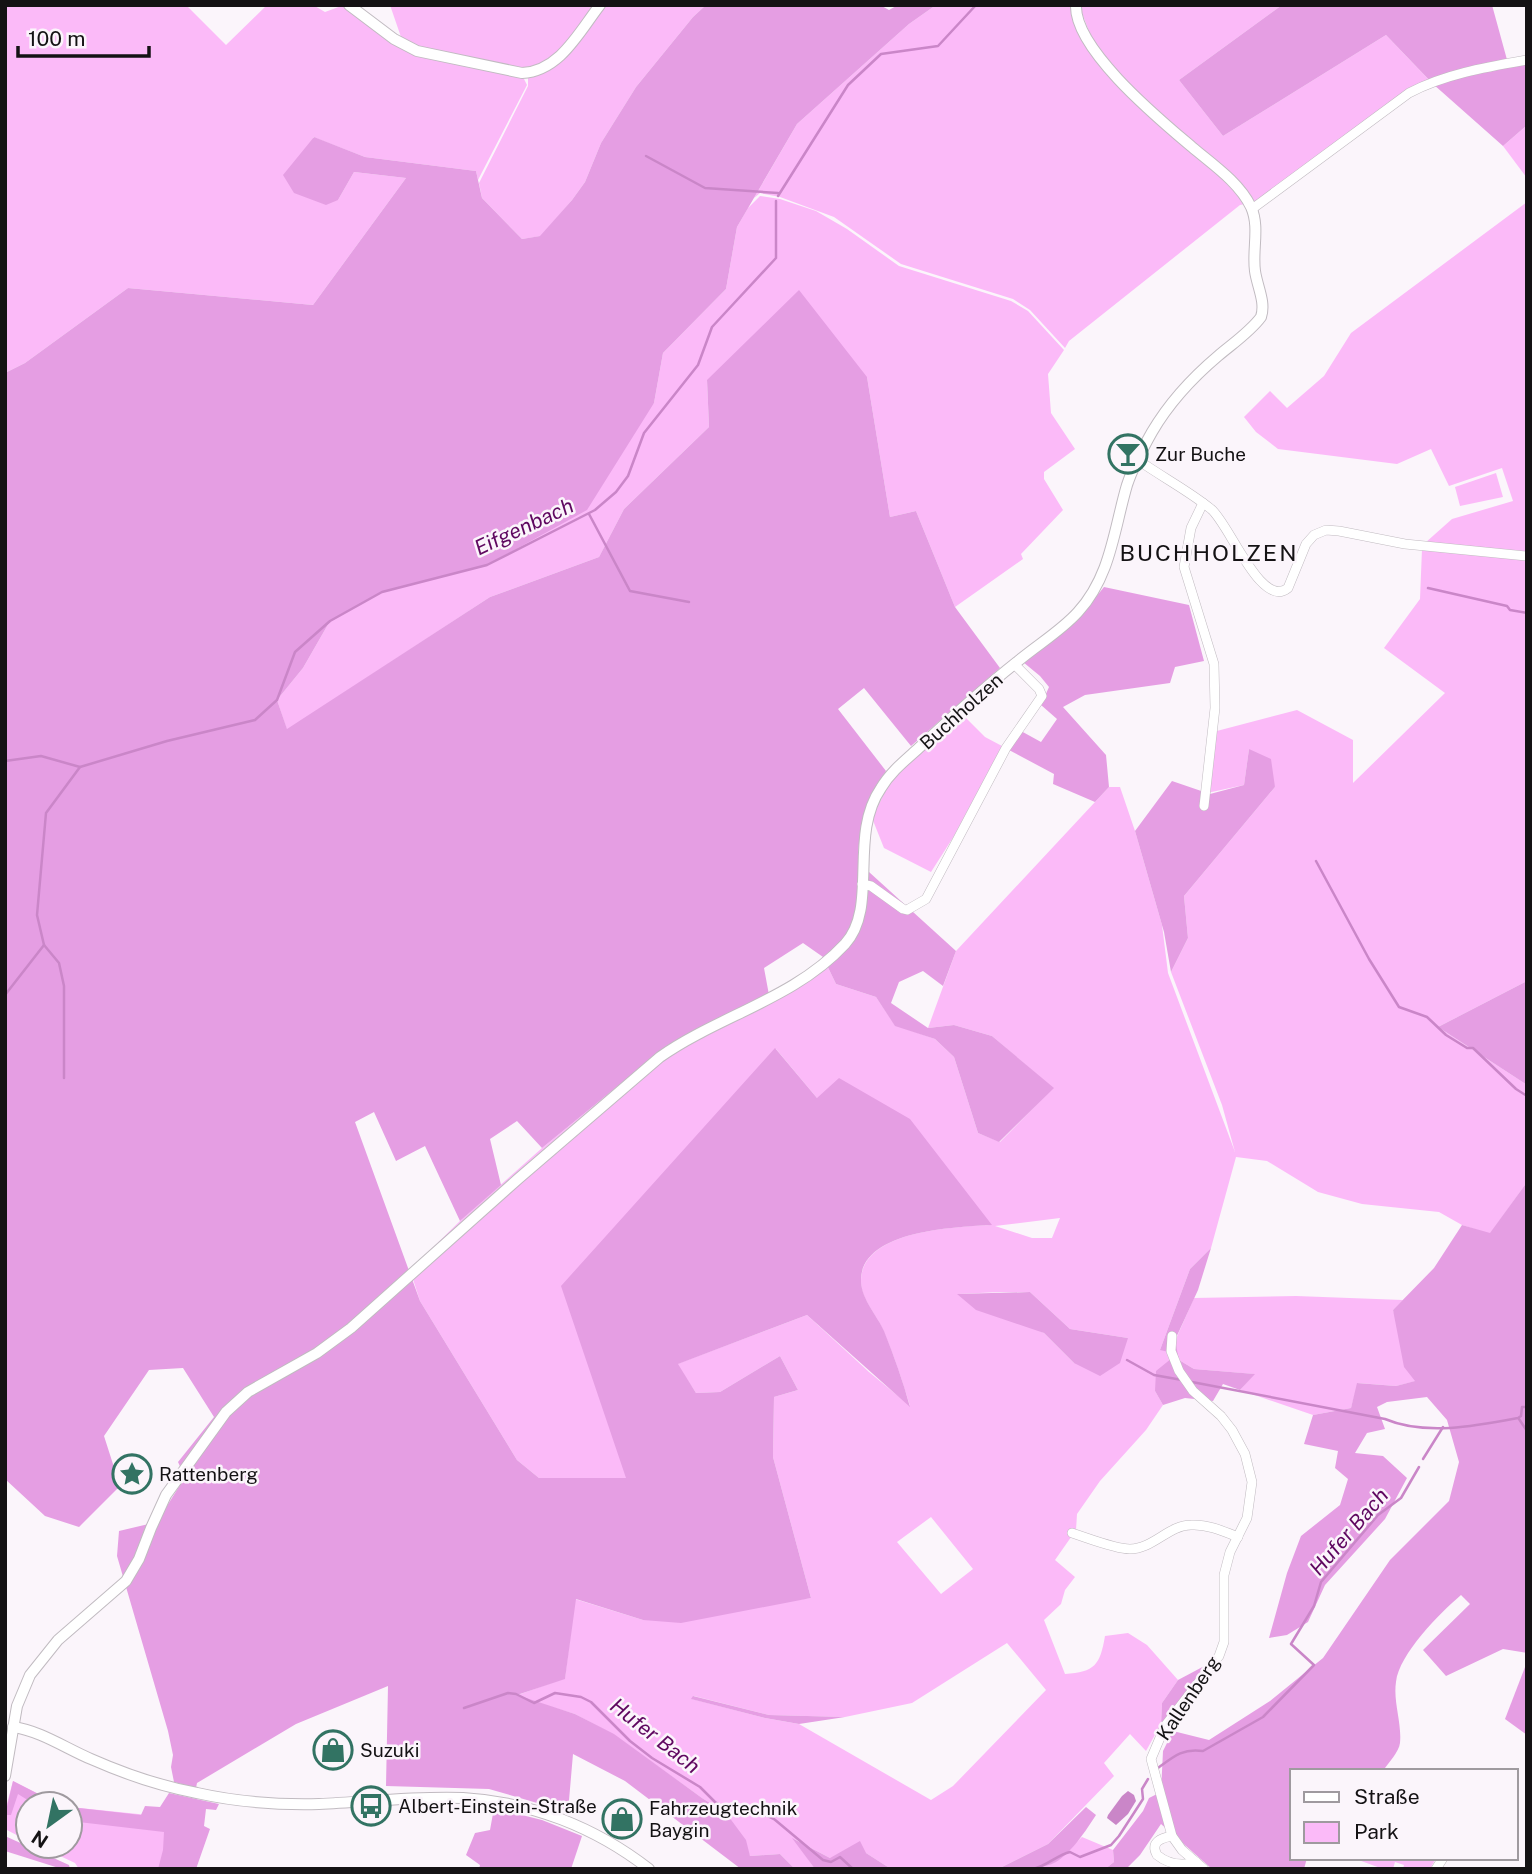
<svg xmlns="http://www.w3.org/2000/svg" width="1532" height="1874" font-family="'Public Sans',sans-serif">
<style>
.green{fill:#fbbaf8;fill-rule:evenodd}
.forest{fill:#e59ee3}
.water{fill:#ca86c8}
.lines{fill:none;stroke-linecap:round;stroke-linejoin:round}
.stream{stroke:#ca86c8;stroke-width:2.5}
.minor-casing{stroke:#c1bbc1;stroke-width:10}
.tertiary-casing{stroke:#c1bbc1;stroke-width:12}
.minor{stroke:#fff;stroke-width:9}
.tertiary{stroke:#fff;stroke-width:10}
.labels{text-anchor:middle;stroke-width:5;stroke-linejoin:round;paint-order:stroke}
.poi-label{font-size:19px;fill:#141214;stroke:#fbf5fb;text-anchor:start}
.street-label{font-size:19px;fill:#141214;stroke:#fbf5fb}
.water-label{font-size:21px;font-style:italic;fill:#5f0760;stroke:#fbf5fb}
.quarter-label{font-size:23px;letter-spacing:2px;fill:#141214;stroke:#fbf5fb}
</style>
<rect width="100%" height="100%" fill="#fbf5fb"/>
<g class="green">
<polygon points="5,5 186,5 226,45 267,5 313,5 325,12 344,5 392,42 523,77 527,85 478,180 476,171 365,157 313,137 338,200 354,172 406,178 313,305 128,288 25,363 5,373"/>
<polygon points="390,5 596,6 558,54 546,64 523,69 422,49 402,40"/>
<path d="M603,5H706L693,17L636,87L601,143L585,182L572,200L541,236L522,239L482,198L479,183L528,86V76C564,72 583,32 603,5Z"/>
<polygon points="936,5 1074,5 1094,55 1218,173 1245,204 1240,205 1069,341 1065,348 1030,310 1013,299 901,264 834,217 780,197 760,193 754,198 797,124 909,24"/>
<polygon points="1079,5 1282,5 1179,80 1223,136 1386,35 1430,81 1254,202 1163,118 1096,50"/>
<polygon points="1527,125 1527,178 1503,146"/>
<polygon points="760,196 780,199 816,211 847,229 899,266 1011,301 1028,311 1064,350 1048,374 1051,413 1075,449 1044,472 1044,479 1063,510 1021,554 1023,559 955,607 916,511 890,517 867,377 707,380 709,427 624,509 599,557 490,597 287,730 277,700 303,668 330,621 382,592 487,565 654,403 663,353 726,289 737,227 748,208"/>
<polygon points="1527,202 1527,554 1425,543 1452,519 1513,501 1502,468 1449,486 1431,449 1397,464 1278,449 1256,432 1244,417 1270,391 1287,408 1324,376 1351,333"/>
<polygon points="1496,473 1503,497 1460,506 1455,487"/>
<path d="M1422,549L1527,560V981L1438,1027L1527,1085V1182L1490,1234L1462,1225L1439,1212L1362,1204L1318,1192L1267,1161L1236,1157L1211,1248L1190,1269L1160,1350L1175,1341L1194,1298L1296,1296L1403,1300L1393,1310L1416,1381L1396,1386L1358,1383L1351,1408L1313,1415L1240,1390L1254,1374L1194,1369L1179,1360L1155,1391L1163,1405L1146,1430L1100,1481L1077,1514L1076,1530L1055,1560L1075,1577L1065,1590L1061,1604L1044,1620L1065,1674C1095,1672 1100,1665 1105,1636L1128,1633L1147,1645L1178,1680L1162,1703L1161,1724L1146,1751L1130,1734L1104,1763L1114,1776L1048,1844L998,1869H891L866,1853L830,1858L794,1839L815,1869H795L780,1854L750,1856L726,1813L702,1798L614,1735L575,1714L515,1696L565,1678L575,1599L643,1620L811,1598L773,1457L774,1397L798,1390L780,1356L720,1392L696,1393L677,1364L807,1315L869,1372L910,1406C902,1380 894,1355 883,1330C877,1315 861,1299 861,1282C860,1230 955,1227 991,1225L817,1098L776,1049L626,1478H539L517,1460L420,1301L410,1270L460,1221L542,1148L668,1045L801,978L823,957L836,984L876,997L895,1025L935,1039L954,1057L978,1133L1000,1142L1053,1088L992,1036L954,1025L928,1028L956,951L1109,787H1120L1135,831L1162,925L1168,973L1235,1152L1222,1105L1171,972L1188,938L1184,896L1275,787L1249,749L1244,785L1207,793L1213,732L1297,710L1353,740V783L1445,693L1384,648L1420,599ZM1060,1218L1052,1238H1032L995,1226ZM1000,1292H1030L1070,1329L1128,1338L1074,1363L1044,1333L958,1294ZM931,1517L973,1569L941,1594L897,1542ZM1007,1643L1046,1690L953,1786L931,1800L799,1724L765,1718L692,1699L694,1696L769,1715L845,1717L912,1703Z"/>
<polygon points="964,716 985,737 1002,746 954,836 931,872 884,848 872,818 893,776"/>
<polygon points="13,1781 58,1804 28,1804 28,1841 5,1829 5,1811"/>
<polygon points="70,1807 177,1818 170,1869 79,1869 75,1863 39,1846 70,1846"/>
<polygon points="1082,1837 1113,1850 1114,1862 1105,1869 1026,1869 1054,1863"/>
<polygon points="1353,1858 1436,1858 1430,1869 1403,1869 1404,1865 1395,1862 1393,1869 1383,1869"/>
</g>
<g class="forest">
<path d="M706,5H880L889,10L898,5H936L909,24L797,124L737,227L726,289L663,353L654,403L587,510L487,565L382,592L330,621L303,668L277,700L287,729L490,597L599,557L624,509L709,427L707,380L799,290L867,377L890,517L916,511L955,607L1000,668L911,746L864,688L838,709L886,771C866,804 859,823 858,862L956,951L943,986L923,971L899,982L891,1003L928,1028L954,1025L992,1036L1054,1088L999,1142L978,1133L954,1057L935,1039L895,1026L876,997L836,984L823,957L803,943L764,968L769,995L668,1045L542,1148L517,1121L490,1139L501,1185L460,1221L425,1146L396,1161L374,1112L355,1122L420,1301L517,1460L539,1478H626L561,1286L775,1048L817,1098L839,1078L910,1119L992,1225C956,1227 859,1230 861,1282C862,1300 877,1315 884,1331C894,1356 903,1381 910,1407L807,1315L678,1364L696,1393L720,1392L780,1356L798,1390L774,1397L773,1457L811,1598L681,1623L643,1620L576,1599L565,1679L517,1695L575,1714L614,1734L702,1798L726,1813L746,1840L750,1856L780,1854L795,1869H741L625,1781L573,1754L568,1812L489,1789L386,1786L388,1686L296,1724L197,1783L196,1788L174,1782L171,1767L173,1755L168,1731L117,1556L119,1531L157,1522L185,1477L178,1462L214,1417L183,1368L149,1370L104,1436L120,1486L79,1527L45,1516L5,1479V373L25,363L128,288L313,305L406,178L354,172L338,200L326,205L294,193L283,175L314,137L365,157L476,171L482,198L522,239L540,236L572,200L585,182L601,143L636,87L693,17Z"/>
<polygon points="1282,5 1492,5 1509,67 1527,63 1527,125 1503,146 1433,84 1386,35 1223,136 1179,80"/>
<polygon points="1104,587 1189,605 1204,661 1175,667 1170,683 1085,695 1063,707 1106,755 1109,787 1095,802 1053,784 1054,774 1009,750 1021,731 1041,742 1057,719 1041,705 1049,687 1040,676 1023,662 1078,619"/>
<polygon points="1249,749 1271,759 1275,787 1184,896 1188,938 1171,972 1164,932 1135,831 1172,781 1210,794 1244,785"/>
<polygon points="1527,981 1527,1085 1438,1027"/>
<path d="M1527,1182V1653L1503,1649L1446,1676L1423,1650L1470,1604L1461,1595C1440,1613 1399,1654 1396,1682C1393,1702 1402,1723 1400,1743C1399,1752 1388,1763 1383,1771H1292V1858H1307L1304,1869H1212L1161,1824L1140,1855L1126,1869H1105L1114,1862L1113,1850L1143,1811L1149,1798L1161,1792L1163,1751L1173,1731L1209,1740L1270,1701L1323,1658L1390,1560L1449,1501L1459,1462L1447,1420L1427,1397L1387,1402L1377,1407L1385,1429L1367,1433L1355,1453L1383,1456L1407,1478L1385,1519L1325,1585L1308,1622L1287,1635L1269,1638L1287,1573L1301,1536L1340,1505L1348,1479L1335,1468L1338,1451L1304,1444L1313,1415L1351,1408L1357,1383L1396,1386L1415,1381L1404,1367L1393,1310L1434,1268L1462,1225L1490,1233Z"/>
<polygon points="1211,1248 1198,1290 1175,1340 1179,1360 1194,1369 1255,1374 1240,1390 1223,1384 1213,1401 1185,1398 1163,1405 1155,1391 1156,1371 1177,1354 1160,1350 1190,1269"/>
<polygon points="1030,1292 1070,1329 1128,1338 1120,1363 1100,1376 1074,1363 1044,1333 976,1310 957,1294"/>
<polygon points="1527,1662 1527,1735 1505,1719"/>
<polygon points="1210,1663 1161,1724 1162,1703 1178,1680"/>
<polygon points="693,1696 769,1715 845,1717 799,1724 765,1718 691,1699"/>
<polygon points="13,1781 15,1782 58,1804 34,1804 18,1794 11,1815 5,1815"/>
<polygon points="169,1793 219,1804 216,1810 206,1809 204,1826 210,1829 196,1869 158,1869 163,1850 164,1832 70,1821 70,1807 141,1815 145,1806 160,1807"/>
<path d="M1086,1807L1096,1815C1087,1829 1069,1857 1052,1864C1036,1870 1015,1869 998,1869L1048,1844Z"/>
<polygon points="494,1808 542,1820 582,1836 571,1869 479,1869 480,1865 466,1855 475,1833 490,1830"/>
<polygon points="5,1836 69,1865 70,1869 62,1869 5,1851"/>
<polygon points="792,1838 830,1858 860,1841 866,1853 891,1869 815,1869"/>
</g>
<polygon class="water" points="1128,1791 1134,1795 1136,1801 1128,1814 1116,1825 1107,1818 1108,1815 1122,1796"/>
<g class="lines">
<g class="stream">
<polyline points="646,156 705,188 778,193"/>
<polyline points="778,196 848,85 881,54 938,46 976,5"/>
<polyline points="589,514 630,591 689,602"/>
<polyline points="1428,588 1507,606 1510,610 1527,613"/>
<polyline points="5,761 41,756 80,767 167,741 255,720 277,700 295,652 330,621 382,592 487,565 595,510 616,492 628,476 644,433 698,365 712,327 776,258 776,201"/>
<polyline points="1316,861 1369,959 1399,1007 1427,1017 1446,1035 1467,1048 1473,1048 1516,1089 1527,1096"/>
<polyline points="5,995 44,945"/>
<polyline points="64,1078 64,986 59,963 44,945 37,915 46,813 80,767"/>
<polyline points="1127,1360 1154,1375 1182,1380"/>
<path d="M1192,1382L1385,1419C1425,1436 1476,1426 1518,1418L1521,1416L1522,1407H1527"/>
<polyline points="1519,1419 1527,1431"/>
<polyline points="1423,1459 1443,1427"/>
<polyline points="464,1708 508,1693 516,1694 534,1703 555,1693 581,1697 591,1702 630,1741 652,1758 700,1787 715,1802 726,1808 761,1813 774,1819 823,1860 831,1862 840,1857 853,1869"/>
<path d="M1158,1768C1174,1756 1183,1748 1203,1751L1263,1717L1314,1665L1291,1644L1314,1606L1321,1582L1378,1515L1401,1498L1419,1467"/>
<path d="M1033,1869C1047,1866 1057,1855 1070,1852L1080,1857L1111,1845L1119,1836L1143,1799L1142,1789L1148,1779"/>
</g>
<g class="minor-casing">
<g id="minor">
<path d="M1252,209L1409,93C1445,74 1487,67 1527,60"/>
<path d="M1138,460C1162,477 1189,491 1211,509C1229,523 1261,610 1288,588L1306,544L1314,535L1326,530L1339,531L1405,544L1527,556"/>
<polyline points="1203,503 1191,528 1184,567 1214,664 1215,708 1204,806"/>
<polyline points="862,884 871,886 903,909 907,910 926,899 1006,748 1042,696 1039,689 1014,664"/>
<polyline points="1172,1336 1171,1351 1179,1371 1193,1391 1221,1416 1232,1430 1245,1454 1252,1482 1247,1518 1230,1552 1224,1575 1224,1642 1219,1656 1165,1726 1151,1759 1172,1836 1182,1850 1204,1869"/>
<path d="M1072,1533C1088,1538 1115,1549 1130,1549C1153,1549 1169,1525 1191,1525C1207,1524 1223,1531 1238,1537"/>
<path d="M1172,1836C1161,1838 1150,1842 1157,1855C1168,1864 1182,1866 1196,1862"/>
<polyline points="1436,1869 1443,1858"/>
</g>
</g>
<g class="tertiary-casing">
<g id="tertiary">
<path d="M349,5L394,39L417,51L522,73C560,71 579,32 600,5"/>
<path d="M13,1727C41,1731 65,1748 91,1759C125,1774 160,1786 197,1793C237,1802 278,1805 319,1804C367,1802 415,1796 463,1798C531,1802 595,1827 649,1869"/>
<path d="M5,1776L17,1706L30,1675L58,1640L126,1581L139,1559L151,1528L166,1495L226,1412L248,1392L317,1353L351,1328L518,1179L660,1057C720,1015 794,999 845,944C879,907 848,836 881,788C891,771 907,759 921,746C952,717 984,688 1017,662C1037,645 1061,631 1078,612C1111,576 1114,529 1127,485C1133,467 1143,448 1152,432C1169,403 1192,378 1218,356C1232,344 1250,332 1261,317C1266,302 1257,286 1255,271C1252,250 1260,227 1251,207C1239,182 1212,164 1192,147C1159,119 1074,49 1076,5"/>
</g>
</g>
<use href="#minor" class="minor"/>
<use href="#tertiary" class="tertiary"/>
</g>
<defs>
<g id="bar-ring" transform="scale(2.0125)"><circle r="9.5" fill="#fbf5fb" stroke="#327363" stroke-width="1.5"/><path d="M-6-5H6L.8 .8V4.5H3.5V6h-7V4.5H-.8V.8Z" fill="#327363"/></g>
<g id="sight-ring" transform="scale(2.0125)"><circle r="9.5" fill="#fbf5fb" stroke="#327363" stroke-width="1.5"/><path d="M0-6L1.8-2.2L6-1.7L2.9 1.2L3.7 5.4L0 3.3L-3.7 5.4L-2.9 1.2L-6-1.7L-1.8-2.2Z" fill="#327363"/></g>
<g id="shop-ring" transform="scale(2.0125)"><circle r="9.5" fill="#fbf5fb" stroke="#327363" stroke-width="1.5"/><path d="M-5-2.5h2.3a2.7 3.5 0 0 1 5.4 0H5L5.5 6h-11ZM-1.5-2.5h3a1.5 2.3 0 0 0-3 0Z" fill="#327363"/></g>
<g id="bus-ring" transform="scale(2.0125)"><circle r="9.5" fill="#fbf5fb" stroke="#327363" stroke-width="1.5"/><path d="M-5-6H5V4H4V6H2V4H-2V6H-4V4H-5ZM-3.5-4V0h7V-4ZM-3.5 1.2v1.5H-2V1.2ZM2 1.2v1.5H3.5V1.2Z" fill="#327363"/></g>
</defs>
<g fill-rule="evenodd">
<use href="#bar-ring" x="1128" y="454"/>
<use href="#sight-ring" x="132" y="1474"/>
<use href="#shop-ring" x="333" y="1750"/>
<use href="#bus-ring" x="371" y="1806"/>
<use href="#shop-ring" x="622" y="1819"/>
</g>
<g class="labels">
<g class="poi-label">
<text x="1155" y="461">Zur Buche</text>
<text x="159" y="1481">Rattenberg</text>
<text x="360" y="1757">Suzuki</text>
<text x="398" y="1813">Albert-Einstein-Straße</text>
<text x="649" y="1815">Fahrzeugtechnik<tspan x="649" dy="22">Baygin</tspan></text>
</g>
<g class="street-label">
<text transform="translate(961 711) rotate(-42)" y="7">Buchholzen</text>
<text transform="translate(1188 1698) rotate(-56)" y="7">Kallenberg</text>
</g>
<g class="water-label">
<text transform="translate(524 527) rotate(-25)" y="7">Eifgenbach</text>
<text transform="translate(1349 1532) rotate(-49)" y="7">Hufer Bach</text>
<text transform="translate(655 1736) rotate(38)" y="7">Hufer Bach</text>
</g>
<g class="quarter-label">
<text x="1209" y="561">BUCHHOLZEN</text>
</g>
</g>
<rect width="1532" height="1874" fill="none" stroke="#141214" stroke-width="14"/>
<rect x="1290" y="1769" width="228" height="91" fill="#fbf5fb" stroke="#9f9a9f" stroke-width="2"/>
<rect x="1304" y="1792" width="35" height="10" fill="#ffffff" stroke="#9f9a9f" stroke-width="2"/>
<text x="1354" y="1804" font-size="21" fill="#141214">Straße</text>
<rect x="1304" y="1822" width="35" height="21" fill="#fbbaf8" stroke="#9f9a9f" stroke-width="2"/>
<text x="1354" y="1839" font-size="21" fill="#141214">Park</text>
<g transform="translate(49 1825) rotate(213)"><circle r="33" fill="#fbf5fb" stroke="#9f9a9f" stroke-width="2"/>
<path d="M0-5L12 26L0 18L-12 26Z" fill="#327363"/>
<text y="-10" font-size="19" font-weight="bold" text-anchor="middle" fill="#141214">N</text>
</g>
<path d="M18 46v10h131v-10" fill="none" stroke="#141214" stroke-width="3.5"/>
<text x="28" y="46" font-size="21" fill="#141214" stroke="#fbf5fb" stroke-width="5" paint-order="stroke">100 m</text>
</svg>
